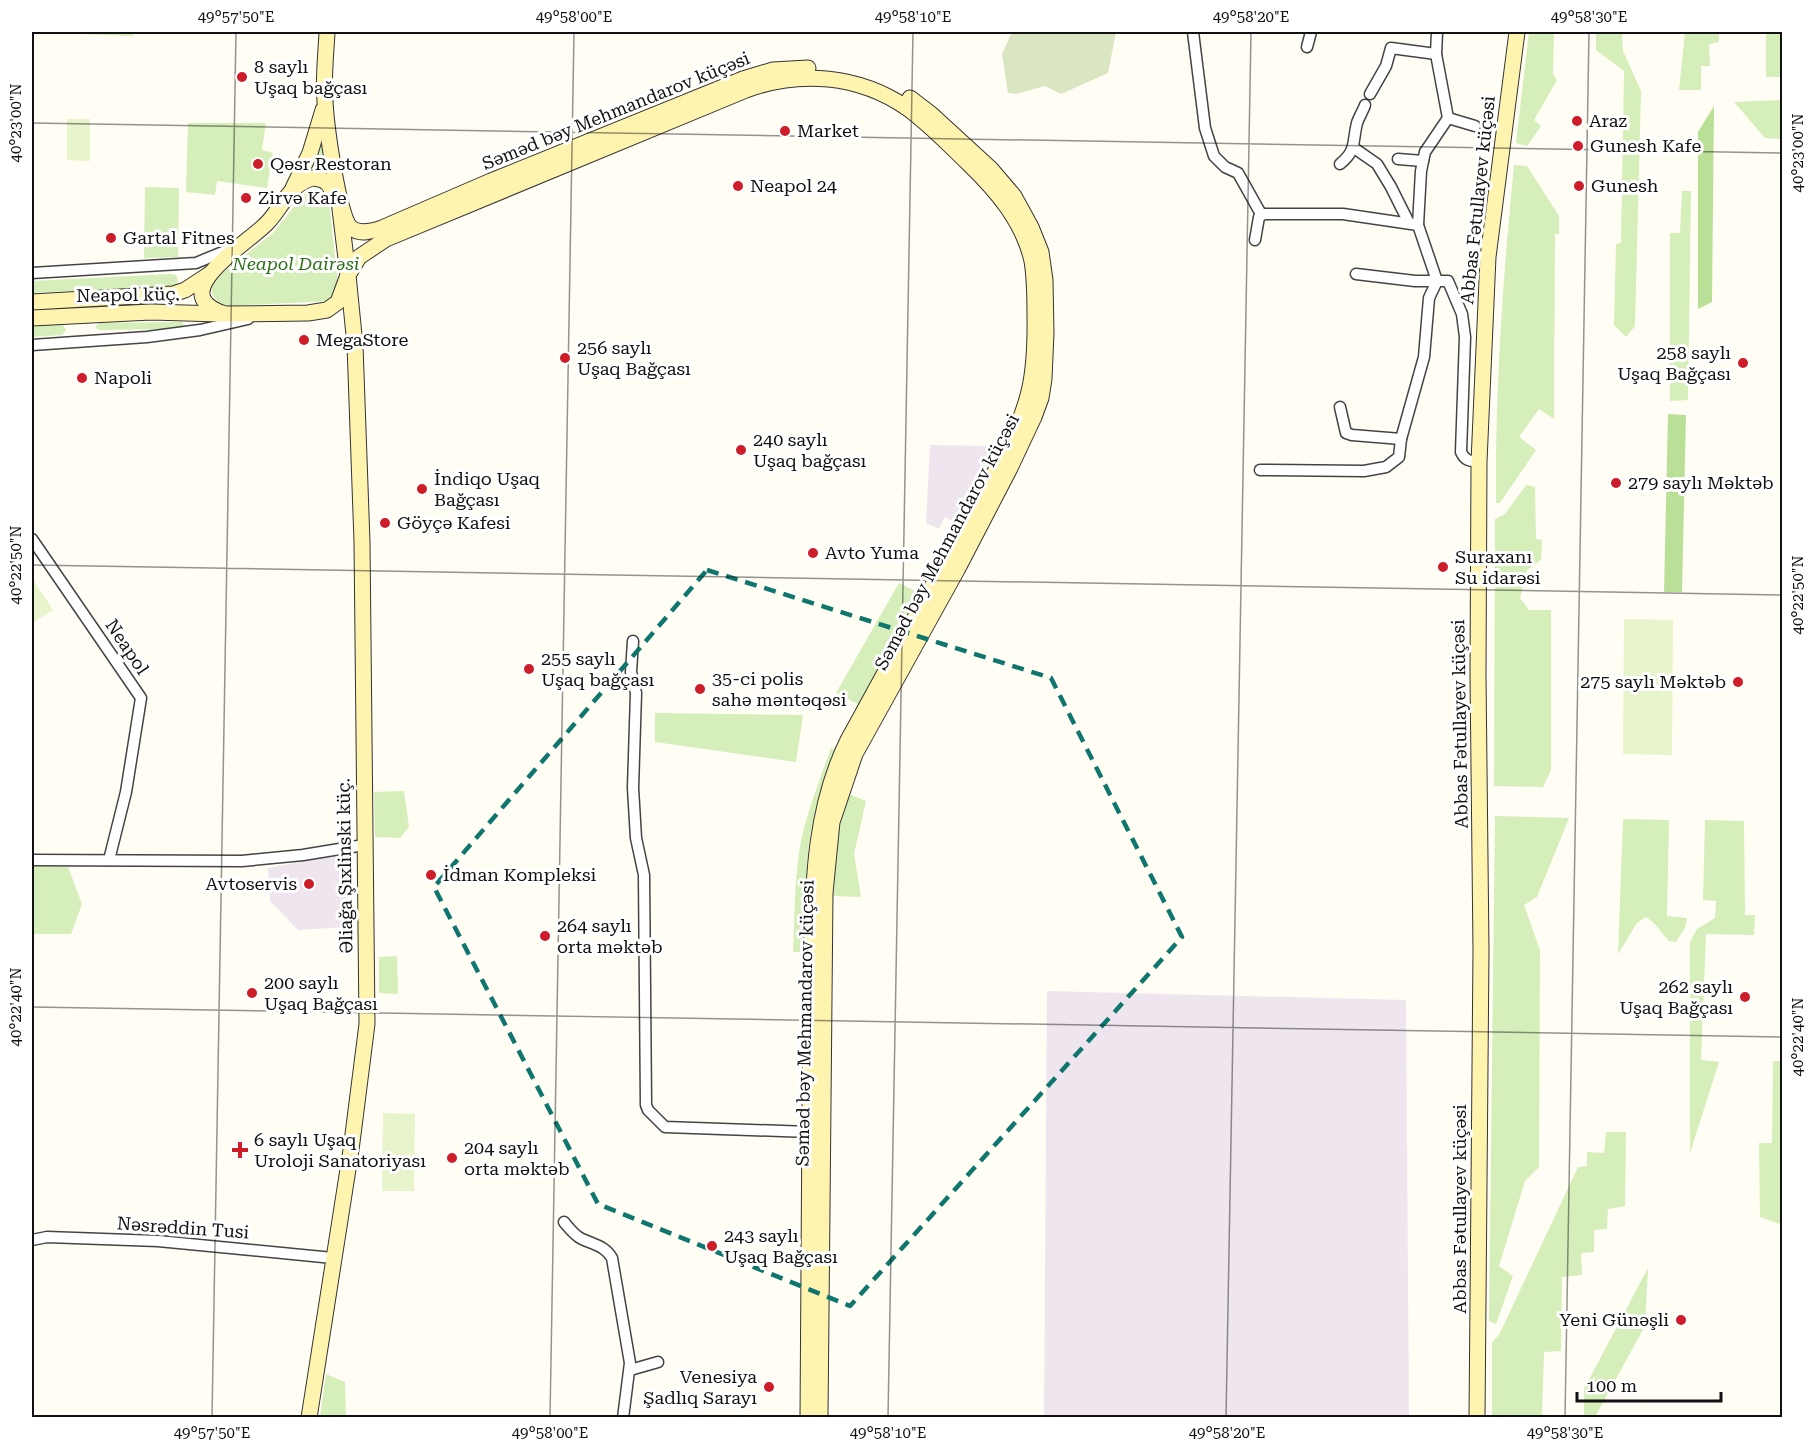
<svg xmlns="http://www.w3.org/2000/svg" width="1814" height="1449" font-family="'Roboto Serif',serif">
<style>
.industrial{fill:#eee5ef}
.green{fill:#d6eeba}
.forest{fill:#bae098}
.cemetery{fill:#dae5c2}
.pitch{fill:#e7f4cc}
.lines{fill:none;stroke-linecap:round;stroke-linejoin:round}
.minor-casing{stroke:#444;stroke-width:13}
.secondary-casing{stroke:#333;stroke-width:17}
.minor{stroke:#fff;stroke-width:10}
.secondary{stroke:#fff4af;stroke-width:15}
.marked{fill:none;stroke:#0f766e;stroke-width:4.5;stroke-dasharray:12 8;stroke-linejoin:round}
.ticks{fill:none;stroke:#111;stroke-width:1.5;stroke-opacity:0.45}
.poi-dot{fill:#cd1d29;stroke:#fff;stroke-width:2}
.labels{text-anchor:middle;stroke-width:6;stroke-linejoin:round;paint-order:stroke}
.poi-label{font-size:18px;fill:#111;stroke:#fff;text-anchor:start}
.street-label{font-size:18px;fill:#111;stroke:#fff}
.park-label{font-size:18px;font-style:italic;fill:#2e6f1a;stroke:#fff}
.neatline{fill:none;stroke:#111;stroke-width:2}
.ticks-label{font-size:15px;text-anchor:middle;fill:#111}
</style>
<rect width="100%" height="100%" fill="#fffdf4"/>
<g class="industrial">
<polygon points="930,445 990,446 990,466 956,523 945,517 939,529 926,523"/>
<polygon points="349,853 348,927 298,930 270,901 268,868"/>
<polygon points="1047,991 1406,1000 1409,1417 1044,1417"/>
</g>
<g class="green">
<polygon points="49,32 133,32 133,36 49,33"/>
<polygon points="1529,32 1554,32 1553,74 1557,80 1534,120 1541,126 1527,146 1516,143"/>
<polygon points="1596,32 1622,32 1623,51 1641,91 1635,326 1626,337 1614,325 1616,244 1621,243 1624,71 1596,50"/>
<polygon points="1685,32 1719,32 1719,42 1709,44 1710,66 1701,66 1701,90 1679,90"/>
<rect x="1766" y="32" width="16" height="45"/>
<polygon points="1782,100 1782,139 1765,138 1734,102"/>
<polygon points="188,123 266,123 262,150 273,153 267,188 217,181 215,195 186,192"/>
<polygon points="322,130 325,173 310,171"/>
<path d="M1514,165L1527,166L1559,216V234H1555L1554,419L1539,409L1519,437L1536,450L1500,503H1496C1495,390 1503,277 1514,165Z"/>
<polygon points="145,187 179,188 178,257 144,258"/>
<path d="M315,188L324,192L329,202L338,284V289L329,301L226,306C212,301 207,289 216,278L273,233L305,193Z"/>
<polygon points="1682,191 1691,191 1688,400 1670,401 1670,233 1680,233"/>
<polygon points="171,274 176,275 178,279 177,284 173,286 32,293 32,281"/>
<polygon points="182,322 184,326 182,329 99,330 95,327 99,323"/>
<polygon points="62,324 66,330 62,335 32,337 32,326"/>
<polygon points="1526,485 1535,487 1536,539 1542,540 1541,560 1527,570 1520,598 1529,610 1551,610 1551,770 1543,787 1494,786 1495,519 1505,514"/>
<polygon points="899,583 921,594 860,705 836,693"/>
<polygon points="655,713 803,715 796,762 655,742"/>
<path d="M831,748L837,751C827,777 816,803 811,831C804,871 806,912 805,952H793C795,915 794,878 801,841C808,809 820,779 831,748Z"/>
<polygon points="404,791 409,827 400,838 375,837 374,792"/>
<polygon points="849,794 866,801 854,854 861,897 833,896 838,832"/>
<polygon points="1495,816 1569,818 1537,897 1524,905 1540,950 1539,1167 1525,1181 1499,1266 1513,1276 1496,1324 1489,1321"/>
<path d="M1623,819L1669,820L1667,916L1687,918L1685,928L1676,942L1669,941C1661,933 1656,923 1646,917L1637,923L1618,954Z"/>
<polygon points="1705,820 1744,821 1745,915 1755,915 1754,935 1706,934 1701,1060 1719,1062 1690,1153 1690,942 1697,929 1715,918 1716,901 1703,900"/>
<polygon points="32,866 68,867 82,904 71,934 32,934"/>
<polygon points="397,956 398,994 379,993 379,957"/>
<polygon points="1773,1061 1782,1061 1782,1225 1760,1217 1759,1143 1772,1143"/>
<polygon points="1606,1132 1626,1132 1625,1206 1608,1209 1607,1229 1594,1230 1594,1252 1581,1253 1582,1275 1562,1277 1561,1351 1544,1352 1542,1417 1492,1417 1492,1342 1499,1335 1578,1167 1587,1166 1587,1152 1604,1153"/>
<polygon points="1648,1268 1645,1326 1595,1417 1584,1417 1584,1389"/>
<polygon points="326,1374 345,1382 346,1417 320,1417"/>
</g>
<g class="forest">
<polygon points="1714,106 1712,302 1698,309 1698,132"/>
<polygon points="1668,414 1686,415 1682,592 1664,592"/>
</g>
<polygon class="cemetery" points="1012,32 1116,32 1108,73 1061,94 1045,86 1016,94 1008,93 1002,54"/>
<g class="pitch">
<polygon points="67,119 90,119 90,161 67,160"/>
<polygon points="32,578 53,610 32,623"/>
<polygon points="1624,619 1673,620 1672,755 1623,754"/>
<polygon points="383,1113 415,1114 414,1191 382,1191"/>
</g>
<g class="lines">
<g class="minor-casing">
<g id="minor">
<polyline points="1193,32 1205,128 1214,156 1225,167 1238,173 1261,214"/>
<path d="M1437,32L1436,54L1448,118L1425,152L1421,171L1418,225L1437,281H1448L1462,314L1465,337L1461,452C1465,461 1470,461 1479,462"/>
<polyline points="1307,47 1311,32"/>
<polyline points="1370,94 1386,66 1391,48 1436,54"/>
<polyline points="1448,118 1475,126"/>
<polyline points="1354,148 1377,164 1391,187 1409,223"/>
<polyline points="1398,159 1423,161"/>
<path d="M1340,164C1357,150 1352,143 1357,123C1359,117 1363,111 1365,105"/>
<polyline points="1255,240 1259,217 1264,214 1343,214 1418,225"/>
<polyline points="32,273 196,263 230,249"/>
<polyline points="32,345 147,337 200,330 248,319"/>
<polyline points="1340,407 1346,433 1352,435 1401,439"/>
<polyline points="1260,470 1364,471 1386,467 1399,457 1401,439 1424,357 1429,298 1437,281 1415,281 1356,274"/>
<polyline points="32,539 141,698 126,792 109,860"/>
<polyline points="633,641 631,672 636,693 633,788 636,838 644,875 646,1105 648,1110 665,1127 809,1132"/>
<polyline points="32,860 242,861 303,855 364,845"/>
<path d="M564,1222C569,1228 575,1236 582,1239C595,1245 605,1246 612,1258L630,1363L623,1418"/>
<polyline points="32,1240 47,1237 158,1241 333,1258"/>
<polyline points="630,1370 658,1362"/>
</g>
</g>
<g class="secondary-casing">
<g id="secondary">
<path d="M327,32C326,54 323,78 325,101C326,122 338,217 351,228C360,235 373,231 382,228L491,181L743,79L773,70L808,68"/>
<path d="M314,178L323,180L328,184L339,201L348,275L338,302L327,310L308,313L225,314C161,293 248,244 268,222C282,207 291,182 314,178Z"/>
<polyline points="293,188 310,153 323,110"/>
<polyline points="32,302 173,294 185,290 208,275"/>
<polyline points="32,318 151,312 220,314"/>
<path d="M309,1418L351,1150L367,1024L362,542L355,345L348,275L359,257L386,239L746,90C800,70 859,75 907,108C929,124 948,144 968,163C996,190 1023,221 1032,261C1035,279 1035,297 1035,315C1036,377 1030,405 1002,459L848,740C814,809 813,884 811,959L808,1418"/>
<polyline points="820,1418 825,893 832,822 855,754 957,570 1010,468 1034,417 1041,398 1044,379 1046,333 1045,280 1041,252 1031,227 1014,196 991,169 931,114 910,98"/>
<polyline points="1477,1418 1481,950 1478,675 1479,462 1488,257 1517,32"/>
</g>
</g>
<use href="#minor" class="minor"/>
<use href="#secondary" class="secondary"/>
</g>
<path class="marked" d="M707,570L1051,678L1182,937L850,1306L598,1204L434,887Z"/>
<path class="ticks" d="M32,123L1782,153M32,565L1782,595M32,1007L1782,1037M212,1418L236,32M550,1418L574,32M888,1418L913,32M1226,1418L1251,32M1565,1418L1589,32"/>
<g class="poi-dot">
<circle cx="242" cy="77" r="6"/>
<circle cx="1577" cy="121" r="6"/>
<circle cx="785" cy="131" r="6"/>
<circle cx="1578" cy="146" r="6"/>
<circle cx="258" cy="164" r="6"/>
<circle cx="738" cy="186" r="6"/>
<circle cx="1579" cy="186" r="6"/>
<circle cx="246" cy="198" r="6"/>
<circle cx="111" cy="238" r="6"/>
<circle cx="304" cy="340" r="6"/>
<circle cx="565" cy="358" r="6"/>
<circle cx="1743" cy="363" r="6"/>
<circle cx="82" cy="378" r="6"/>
<circle cx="741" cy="450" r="6"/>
<circle cx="1616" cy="483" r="6"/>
<circle cx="422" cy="489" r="6"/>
<circle cx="385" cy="523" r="6"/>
<circle cx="813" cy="553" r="6"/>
<circle cx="1443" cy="567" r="6"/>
<circle cx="529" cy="669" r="6"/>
<circle cx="1738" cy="682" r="6"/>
<circle cx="700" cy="689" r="6"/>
<circle cx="431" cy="875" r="6"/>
<circle cx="309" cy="884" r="6"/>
<circle cx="545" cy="936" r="6"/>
<circle cx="252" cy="993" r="6"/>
<circle cx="1745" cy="997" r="6"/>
<path d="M237 1141h6v6h6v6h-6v6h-6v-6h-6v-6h6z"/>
<circle cx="452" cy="1158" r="6"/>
<circle cx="712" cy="1246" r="6"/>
<circle cx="1681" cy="1320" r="6"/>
<circle cx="769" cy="1387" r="6"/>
</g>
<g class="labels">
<g class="poi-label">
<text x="254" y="73">8 saylı<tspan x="254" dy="21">Uşaq bağçası</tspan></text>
<text x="1589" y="127">Araz</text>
<text x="797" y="137">Market</text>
<text x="1590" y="152">Gunesh Kafe</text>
<text x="270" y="170">Qəsr Restoran</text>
<text x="750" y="192">Neapol 24</text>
<text x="1591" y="192">Gunesh</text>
<text x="258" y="204">Zirvə Kafe</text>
<text x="123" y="244">Gartal Fitnes</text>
<text x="316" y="346">MegaStore</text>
<text x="577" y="354">256 saylı<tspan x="577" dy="21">Uşaq Bağçası</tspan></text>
<text x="1731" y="359" text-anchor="end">258 saylı<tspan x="1731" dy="21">Uşaq Bağçası</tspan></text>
<text x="94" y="384">Napoli</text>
<text x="753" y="446">240 saylı<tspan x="753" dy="21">Uşaq bağçası</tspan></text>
<text x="434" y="485">İndiqo Uşaq<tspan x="434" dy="21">Bağçası</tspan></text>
<text x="1628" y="489">279 saylı Məktəb</text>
<text x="397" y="529">Göyçə Kafesi</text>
<text x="825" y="559">Avto Yuma</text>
<text x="1455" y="563">Suraxanı<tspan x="1455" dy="21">Su idarəsi</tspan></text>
<text x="541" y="665">255 saylı<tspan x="541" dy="21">Uşaq bağçası</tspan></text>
<text x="712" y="685">35-ci polis<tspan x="712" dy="21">sahə məntəqəsi</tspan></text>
<text x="1726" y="688" text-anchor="end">275 saylı Məktəb</text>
<text x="443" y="881">İdman Kompleksi</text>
<text x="297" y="890" text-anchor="end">Avtoservis</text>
<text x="557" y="932">264 saylı<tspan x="557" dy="21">orta məktəb</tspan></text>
<text x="264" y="989">200 saylı<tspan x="264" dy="21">Uşaq Bağçası</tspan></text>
<text x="1733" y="993" text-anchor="end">262 saylı<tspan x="1733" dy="21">Uşaq Bağçası</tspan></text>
<text x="254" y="1146">6 saylı Uşaq<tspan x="254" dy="21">Uroloji Sanatoriyası</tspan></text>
<text x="464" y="1154">204 saylı<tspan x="464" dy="21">orta məktəb</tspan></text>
<text x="724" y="1242">243 saylı<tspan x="724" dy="21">Uşaq Bağçası</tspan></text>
<text x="1669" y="1326" text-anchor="end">Yeni Günəşli</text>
<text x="757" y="1383" text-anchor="end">Venesiya<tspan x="757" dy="21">Şadlıq Sarayı</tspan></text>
</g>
<g class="street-label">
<text transform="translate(616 111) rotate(-22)" y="6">Səməd bəy Mehmandarov küçəsi</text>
<text transform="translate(1478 200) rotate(-84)" y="6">Abbas Fətullayev küçəsi</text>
<text transform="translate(128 295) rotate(-1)" y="6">Neapol küç.</text>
<text transform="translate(947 542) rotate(-62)" y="6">Səməd bəy Mehmandarov küçəsi</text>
<text transform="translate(127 647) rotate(56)" y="6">Neapol</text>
<text transform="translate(1460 724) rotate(-91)" y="6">Abbas Fətullayev küçəsi</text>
<text transform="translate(345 866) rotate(-91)" y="6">Əliağa Şıxlinski küç.</text>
<text transform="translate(805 1023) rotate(-89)" y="6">Səməd bəy Mehmandarov küçəsi</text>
<text transform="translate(1460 1209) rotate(-90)" y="6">Abbas Fətullayev küçəsi</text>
<text transform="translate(183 1228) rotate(4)" y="6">Nəsrəddin Tusi</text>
</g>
<g class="park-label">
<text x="296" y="270">Neapol Dairəsi</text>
</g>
</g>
<rect width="1814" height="1449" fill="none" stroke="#ffffff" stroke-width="66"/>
<path d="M1577 1392v9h144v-9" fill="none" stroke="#111111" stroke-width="3"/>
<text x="1586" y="1392" font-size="18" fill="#111111" stroke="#ffffff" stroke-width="4.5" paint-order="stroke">100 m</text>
<rect x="33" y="33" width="1748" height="1383" class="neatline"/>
<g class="ticks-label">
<text x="236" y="22">49°57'50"E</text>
<text x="574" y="22">49°58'00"E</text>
<text x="913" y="22">49°58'10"E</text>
<text x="1251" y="22">49°58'20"E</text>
<text x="1589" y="22">49°58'30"E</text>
<text transform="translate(16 123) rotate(-90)" y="5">40°23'00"N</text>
<text transform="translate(1798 153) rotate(-90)" y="5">40°23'00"N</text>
<text transform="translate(16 565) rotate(-90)" y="5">40°22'50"N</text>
<text transform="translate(1798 595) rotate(-90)" y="5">40°22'50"N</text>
<text transform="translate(16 1007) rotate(-90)" y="5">40°22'40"N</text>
<text transform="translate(1798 1037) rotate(-90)" y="5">40°22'40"N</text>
<text x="212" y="1438">49°57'50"E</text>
<text x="550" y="1438">49°58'00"E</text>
<text x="888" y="1438">49°58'10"E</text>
<text x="1227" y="1438">49°58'20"E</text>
<text x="1565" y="1438">49°58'30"E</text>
</g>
</svg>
